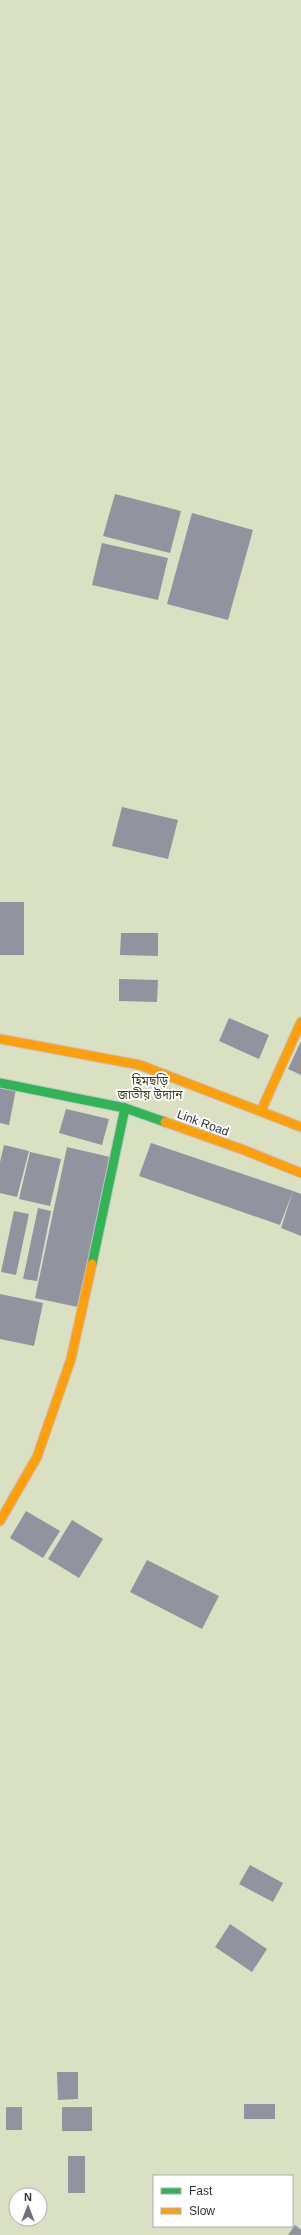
<svg xmlns="http://www.w3.org/2000/svg" width="301" height="2235" font-family="Helvetica,'Noto Sans Bengali',sans-serif">
<style>
.green{fill:#dae0c2;fill-rule:evenodd}
.building{fill:#91949e}
.lines{fill:none;stroke-linecap:round;stroke-linejoin:round}
.fast-casing{stroke:#c0c3cd;stroke-width:11}
.slow-casing{stroke:#c0c3cd;stroke-width:11}
.fast{stroke:#30b455;stroke-width:9}
.slow{stroke:#ff9f0a;stroke-width:9}
.labels{text-anchor:middle;stroke-width:4;stroke-linejoin:round;paint-order:stroke}
.park-label{font-size:12px;fill:#3a3e15;stroke:#fff}
.street-label{font-size:12px;fill:#2f323b;stroke:#fff}
</style>
<rect width="100%" height="100%" fill="#e2e6f3"/>
<path class="green" d="M0,0H301V2235H0ZM154,2176H292V2226H154ZM16,2195H40V2219H16Z"/>
<g class="building">
<polygon points="115,494 181,511 170,553 103,536"/>
<polygon points="192,513 253,530 228,620 167,604"/>
<polygon points="102,543 168,558 158,600 92,585"/>
<polygon points="122,807 178,820 168,859 112,846"/>
<rect x="0" y="902" width="24" height="53"/>
<polygon points="121,933 158,933 158,956 120,955"/>
<polygon points="119,979 158,980 157,1002 119,1001"/>
<polygon points="229,1018 269,1035 259,1059 219,1041"/>
<polygon points="301,1041 301,1075 288,1069"/>
<polygon points="0,1085 16,1089 9,1125 0,1123"/>
<polygon points="66,1109 109,1119 102,1145 59,1133"/>
<polygon points="151,1143 293,1191 280,1225 139,1176"/>
<polygon points="4,1145 29,1151 17,1197 0,1193 0,1162"/>
<polygon points="67,1147 110,1157 78,1307 35,1298"/>
<polygon points="30,1152 61,1159 50,1206 19,1199"/>
<polygon points="293,1191 301,1194 301,1236 281,1228"/>
<polygon points="38,1208 51,1211 37,1281 23,1279"/>
<polygon points="14,1211 29,1214 16,1275 1,1272"/>
<polygon points="0,1294 43,1303 34,1346 0,1339"/>
<polygon points="26,1511 60,1531 43,1558 10,1538"/>
<polygon points="72,1520 103,1539 79,1578 48,1559"/>
<polygon points="147,1560 219,1596 202,1629 130,1592"/>
<polygon points="250,1865 283,1883 273,1902 239,1884"/>
<polygon points="230,1924 267,1949 252,1972 215,1947"/>
<polygon points="57,2072 78,2072 78,2099 58,2100"/>
<rect x="244" y="2104" width="31" height="15"/>
<rect x="6" y="2107" width="16" height="23"/>
<rect x="62" y="2107" width="30" height="24"/>
<rect x="68" y="2156" width="17" height="37"/>
<polygon points="295,2225 301,2230 301,2235 288,2235"/>
</g>
<g class="lines">
<g class="fast-casing">
<g id="fast">
<polyline points="0,1083 125,1108 165,1122"/>
<polyline points="92,1264 125,1108"/>
</g>
</g>
<g class="slow-casing">
<g id="slow">
<polyline points="0,1039 140,1065 301,1127"/>
<polyline points="261,1111 301,1022"/>
<polyline points="165,1122 244,1150 301,1173"/>
<polyline points="0,1521 37,1457 71,1359 92,1264"/>
</g>
</g>
<use href="#fast" class="fast"/>
<use href="#slow" class="slow"/>
</g>
<g class="labels">
<g class="park-label">
<text x="150" y="1085">হিমছড়ি<tspan x="150" dy="14">জাতীয় উদ্যান</tspan></text>
</g>
<g class="street-label">
<text transform="translate(203 1123) rotate(20)" y="4">Link Road</text>
</g>
</g>
<rect x="153" y="2175" width="140" height="52" fill="#ffffff" stroke="#acadb1"/>
<rect x="161" y="2188" width="20" height="6" fill="#30b455" stroke="#acadb1"/>
<text x="189" y="2195" font-size="12" fill="#2f323b">Fast</text>
<rect x="161" y="2208" width="20" height="6" fill="#ff9f0a" stroke="#acadb1"/>
<text x="189" y="2215" font-size="12" fill="#2f323b">Slow</text>
<g transform="translate(28 2207)"><circle r="19" fill="#ffffff" stroke="#acadb1"/>
<path d="M0-3L7 15L0 10L-7 15Z" fill="#6e717b"/>
<text y="-6" font-size="11" font-weight="bold" text-anchor="middle" fill="#2f323b">N</text>
</g>
</svg>
